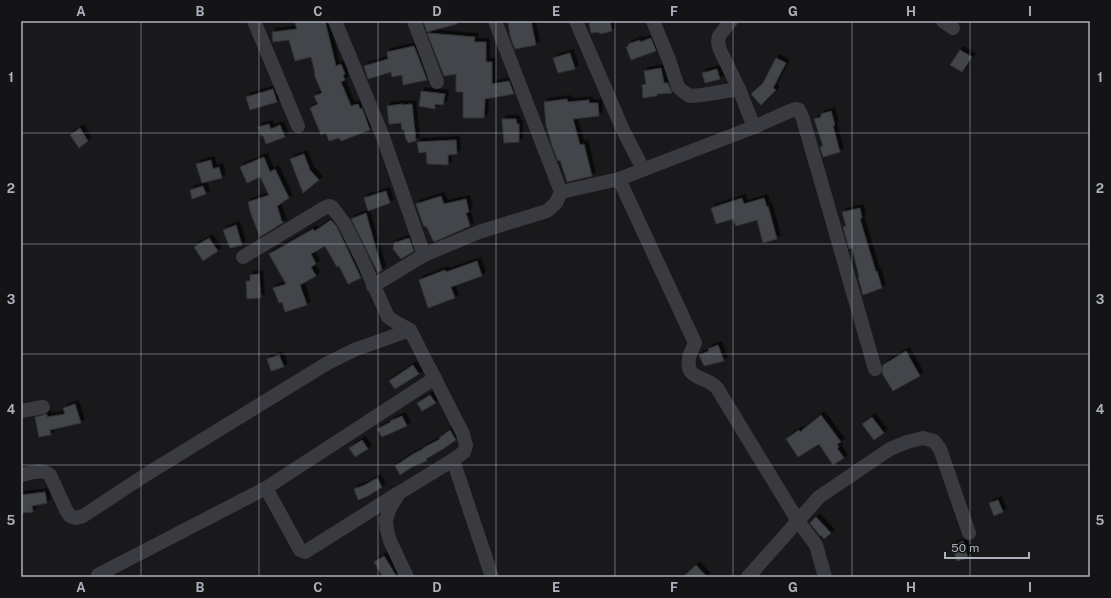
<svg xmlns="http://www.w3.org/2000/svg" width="1111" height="598" font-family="'Public Sans',sans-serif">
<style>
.building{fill:#434448;stroke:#333337;filter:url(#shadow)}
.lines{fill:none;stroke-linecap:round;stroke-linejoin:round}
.minor{stroke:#3a3b40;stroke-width:14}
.grid{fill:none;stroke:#abb0bb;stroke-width:1;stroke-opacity:0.55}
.neatline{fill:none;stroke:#abb0bb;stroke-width:1.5}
.grid-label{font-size:13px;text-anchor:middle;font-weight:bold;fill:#abb0bb}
</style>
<defs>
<filter id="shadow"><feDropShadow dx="3.5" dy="-3.5" stdDeviation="0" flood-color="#0009"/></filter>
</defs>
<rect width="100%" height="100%" fill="#19191b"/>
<g class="building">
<polygon points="301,21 325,21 336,66 341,64 345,74 343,75 345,80 341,82 351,106 358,104 360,109 362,108 370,130 341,141 339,138 329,141 326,133 321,135 310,108 318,104 314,96 322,93 314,74 315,73 311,57 295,61 289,40 273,42 272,32 297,29 295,23"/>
<polygon points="423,21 457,21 457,24 427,32"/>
<polygon points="508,21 531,21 536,45 515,49 510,36"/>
<polygon points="599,21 610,21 612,31 600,34 599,32 591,33 589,23"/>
<polygon points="427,33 475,37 474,42 486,42 486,62 492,62 492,84 509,81 514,94 485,99 484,118 463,118 463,92 456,92 456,74 444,76"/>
<polygon points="651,38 656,51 631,60 626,47 629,46 628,44 640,40 640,42"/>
<polygon points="414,46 427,80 403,85 402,75 392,77 391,72 368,79 364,66 388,59 387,52"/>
<polygon points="960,50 972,57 962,72 950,65"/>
<polygon points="570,53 575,69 558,73 553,58"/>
<polygon points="776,58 786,63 773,88 776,90 761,105 751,94 763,83"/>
<polygon points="661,68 664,83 668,83 672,93 657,94 657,96 643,98 642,85 646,84 644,71"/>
<polygon points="717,69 720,79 705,83 702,73"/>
<polygon points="273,89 277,102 250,110 246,97"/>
<polygon points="421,91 445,94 443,105 435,104 435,109 419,106"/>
<polygon points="567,99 568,102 589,100 589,103 598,103 599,116 573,119 580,145 584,144 592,176 567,182 560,160 558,161 552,146 546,125 544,102"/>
<polygon points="403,104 403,105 412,104 416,141 408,143 407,140 406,140 404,130 402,130 401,123 389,124 387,106"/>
<polygon points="831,111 835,125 833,126 840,152 823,157 820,147 823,146 814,119 821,117 821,114"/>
<polygon points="502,119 516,119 517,124 519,124 519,142 504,143"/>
<polygon points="269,124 271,129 280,125 285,137 266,144 263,136 261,136 258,127"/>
<polygon points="80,128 88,141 79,148 70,135"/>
<polygon points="456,140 457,154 448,155 448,165 427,164 426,152 419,153 417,142"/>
<polygon points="304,154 310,170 319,180 303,193 290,159"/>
<polygon points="264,157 270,172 275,169 289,198 277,206 282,222 284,222 260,237 251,214 248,202 269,195 260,177 247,183 240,167"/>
<polygon points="211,160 213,169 219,167 222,178 202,183 196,164"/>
<polygon points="203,186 206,194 192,199 190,190"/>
<polygon points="386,191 390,203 368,211 364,198"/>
<polygon points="441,196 444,204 466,199 469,212 466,213 470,226 434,242 426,226 424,227 416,204"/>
<polygon points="742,198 744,204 764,198 767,207 768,206 777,239 763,243 757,220 736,226 733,219 716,224 711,208"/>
<polygon points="860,208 862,218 860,219 876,272 877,271 882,288 863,295 858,277 859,277 852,248 849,249 843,227 846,226 842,212"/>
<polygon points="366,213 382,270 378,273 351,219"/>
<polygon points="331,220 337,227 361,278 348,284 339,266 337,267 325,246 311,254 316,264 311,267 316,276 300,285 307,305 285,312 282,302 279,303 273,288 286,284 269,254 313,229 315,231"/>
<polygon points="236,225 242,245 230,248 223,230"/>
<polygon points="209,238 218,251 203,261 194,247"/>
<polygon points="409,238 414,251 401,259 393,249 394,243"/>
<polygon points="477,261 482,276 451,287 455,298 428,308 419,280 445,270 446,272"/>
<polygon points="259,274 261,298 247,299 246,281 250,281 250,275"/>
<polygon points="718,345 724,361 704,366 699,355 709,351 708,349"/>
<polygon points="906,351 920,376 893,391 882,373 883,365"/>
<polygon points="279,355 284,367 271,371 267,359"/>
<polygon points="413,365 419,374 395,389 389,381"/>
<polygon points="430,395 436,403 422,411 417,403"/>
<polygon points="75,404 81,423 50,430 51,435 39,437 35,417 47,414 47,417 65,414 63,408"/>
<polygon points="821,415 841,442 837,444 839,447 837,448 844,458 833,465 819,444 798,457 786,439 799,430 800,432"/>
<polygon points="402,416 407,426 382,437 377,429 391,422 390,421"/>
<polygon points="872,417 884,433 874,440 862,424"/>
<polygon points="450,430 456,440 443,449 426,459 427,461 412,467 400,475 395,466 413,454 423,449 423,448 440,439 439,438"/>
<polygon points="362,440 368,449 355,457 349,448"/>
<polygon points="377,478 382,487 368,496 358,500 354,489 365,485"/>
<polygon points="45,492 47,503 32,506 33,512 22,513 21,495"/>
<polygon points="998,500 1003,512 994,516 989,503"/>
<polygon points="816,517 831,533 824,539 821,535 820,536 810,523"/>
<polygon points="963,541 968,558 957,561 952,545"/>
<polygon points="384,556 397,577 383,577 374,562"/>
<polygon points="696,565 707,577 683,577"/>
</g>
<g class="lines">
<g class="minor">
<polyline points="254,21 298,126"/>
<polyline points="335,21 383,137 424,255"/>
<polyline points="414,21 437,82"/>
<polyline points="576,21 623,130 643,169"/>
<polyline points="653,21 669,60 678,87 685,93 690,96 702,95 739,89"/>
<polyline points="731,21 719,36 718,42 720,50 739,89 754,127"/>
<polyline points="943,21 953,28"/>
<path d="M619,179L695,343C693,348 690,352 689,358C685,381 706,375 717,388L798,521L816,545L825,577"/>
<polyline points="561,192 619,179 754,127 790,111 796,109 799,110 803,119 875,369"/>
<polyline points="243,257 324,208 329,206 332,207 344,223 361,257 388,317 397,323 410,330 463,434 466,445 464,452 453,460 399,493 389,510 386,520 387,530 390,541 407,577"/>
<polyline points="373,286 424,255 479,232 547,211 556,203 561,192 495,21"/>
<polyline points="21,411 43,407"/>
<polyline points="453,460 492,577"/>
<path d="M21,475C30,473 43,468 50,475L66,510L70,516L76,518L83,516L147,474L326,364L354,350L410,330"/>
<polyline points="266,488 300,550 305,552 397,494"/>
<polyline points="98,575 266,488 435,378"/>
<polyline points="748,577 819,497 890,449 907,442 923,438 934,441 940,449 969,533"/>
</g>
</g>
<path class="grid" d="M141,21V577M259,21V577M378,21V577M496,21V577M615,21V577M733,21V577M852,21V577M970,21V577M21,133H1090M21,244H1090M21,354H1090M21,465H1090"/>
<rect width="1111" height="598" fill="none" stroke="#141416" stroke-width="44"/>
<path d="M945 552v6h84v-6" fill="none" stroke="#abb0bb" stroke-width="2"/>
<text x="951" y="552" font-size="12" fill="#abb0bb" stroke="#141416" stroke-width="3" paint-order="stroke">50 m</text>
<rect x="22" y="22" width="1067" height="554" class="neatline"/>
<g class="grid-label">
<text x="81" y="16">A</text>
<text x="200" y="16">B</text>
<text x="318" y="16">C</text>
<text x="437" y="16">D</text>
<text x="556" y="16">E</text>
<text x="674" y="16">F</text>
<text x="793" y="16">G</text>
<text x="911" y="16">H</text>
<text x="1030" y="16">I</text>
<text x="11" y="82">1</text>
<text x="1100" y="82">1</text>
<text x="11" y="193">2</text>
<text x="1100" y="193">2</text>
<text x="11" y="304">3</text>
<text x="1100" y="304">3</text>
<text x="11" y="414">4</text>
<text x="1100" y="414">4</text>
<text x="11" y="525">5</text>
<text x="1100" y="525">5</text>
<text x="81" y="592">A</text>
<text x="200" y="592">B</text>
<text x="318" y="592">C</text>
<text x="437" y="592">D</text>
<text x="556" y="592">E</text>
<text x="674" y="592">F</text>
<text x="793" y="592">G</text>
<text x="911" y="592">H</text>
<text x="1030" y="592">I</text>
</g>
</svg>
